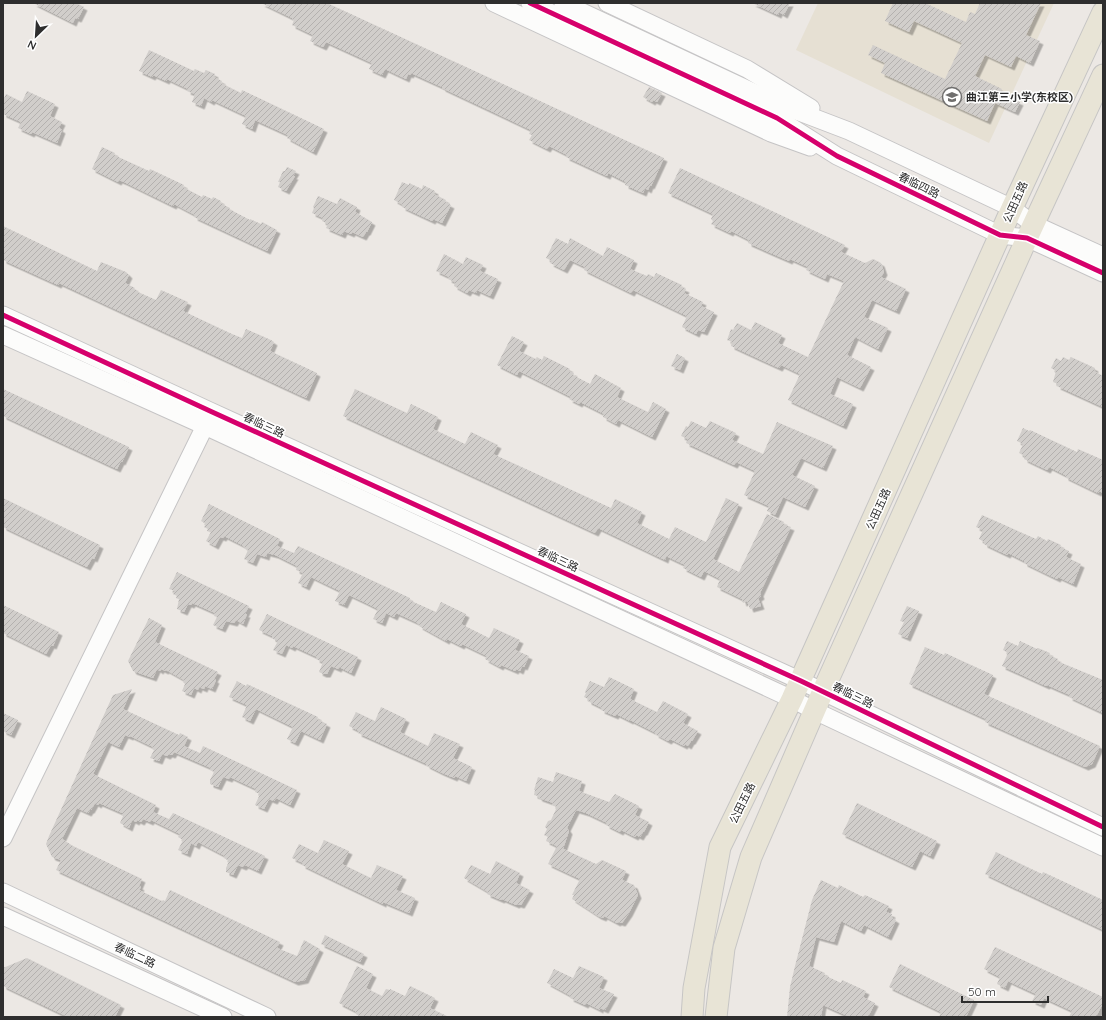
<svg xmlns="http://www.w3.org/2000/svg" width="1106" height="1020" font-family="Quicksand,'Noto Sans SC',sans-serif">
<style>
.education{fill:#e6e0d3}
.building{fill:url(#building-hatch);filter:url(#shadow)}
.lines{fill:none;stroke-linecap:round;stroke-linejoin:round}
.minor-casing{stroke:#c5c4c5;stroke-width:19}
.major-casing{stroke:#c6c5c4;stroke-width:23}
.minor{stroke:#fcfcfb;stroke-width:17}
.major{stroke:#e8e4d6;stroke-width:21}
.cycleway-casing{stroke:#fff;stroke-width:8}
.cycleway{stroke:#d6006c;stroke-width:5}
.labels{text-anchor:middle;stroke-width:3;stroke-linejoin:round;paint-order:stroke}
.poi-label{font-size:11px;font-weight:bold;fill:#2e2e2e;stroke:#fff;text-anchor:start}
.street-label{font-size:11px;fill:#2e2e2e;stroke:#fff}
</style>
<defs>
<pattern id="building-hatch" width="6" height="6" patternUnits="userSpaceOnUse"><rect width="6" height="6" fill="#d1cecb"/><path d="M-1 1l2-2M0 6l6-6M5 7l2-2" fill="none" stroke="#b4b1af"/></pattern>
<filter id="shadow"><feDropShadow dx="3.5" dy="3.5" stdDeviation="0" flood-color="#0004"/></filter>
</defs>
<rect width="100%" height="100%" fill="#ece8e4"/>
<polygon class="education" points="818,3 1054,3 989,143 796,50"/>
<g class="building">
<polygon points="33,3 76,3 84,7 78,19 75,18 73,23"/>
<polygon points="261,3 327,3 664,158 651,186 650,185 648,190 645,188 643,193 625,185 626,182 608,173 607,176 566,157 567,155 549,146 547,149 529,140 532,135 529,134 531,130 442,88 442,87 411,73 410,75 408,74 406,79 385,69 382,75 369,69 372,63 326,42 323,47 310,41 313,35 292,25 294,20 292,19 292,18"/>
<polygon points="752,3 790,3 784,15 779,12 778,15"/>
<polygon points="893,3 925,3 966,22 970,12 975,14 980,3 1041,3 1026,35 1040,41 1030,63 1016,56 1011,67 985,55 975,76 1002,89 999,93 1020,102 1015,112 995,103 987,121 881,73 885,63 868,55 873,45 945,79 962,43 914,21 909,32 885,21"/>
<polygon points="149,50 194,71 195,69 204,73 206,70 215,74 214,77 222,81 221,83 241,93 242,90 324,129 313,152 287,138 288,135 255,120 252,129 242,124 246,116 212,100 211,102 204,98 201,106 192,102 195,94 187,91 188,89 167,79 166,81 153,75 152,77 139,71"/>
<polygon points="649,87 662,93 657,102 653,100 652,102 643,97"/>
<polygon points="27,91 55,104 50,116 62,122 59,128 62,130 57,143 32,132 31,134 18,128 21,122 3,114 3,101 6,94 22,102"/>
<polygon points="102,147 115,153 114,155 149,171 150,169 184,185 183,187 202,197 203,195 212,199 213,197 221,201 220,203 230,208 229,209 250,220 250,219 261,224 262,222 277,230 267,251 194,217 195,215 174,204 173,206 124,182 119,180 118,182 92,169"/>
<polygon points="287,167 296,171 293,176 295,176 286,191 278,187 280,182 278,182 283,171 285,171"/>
<polygon points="680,168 845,245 841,252 865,263 873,259 881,263 884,272 881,277 906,289 896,311 872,300 864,317 888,328 878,349 855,337 847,355 871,367 860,388 837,377 830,394 853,404 843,426 788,400 800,374 781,365 779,368 731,346 732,342 727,340 731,329 733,330 737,323 751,330 755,322 782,335 778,343 808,357 844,281 827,274 825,279 806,270 808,267 790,259 789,261 766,251 748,243 749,240 731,231 730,233 711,224 713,221 711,219 713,214 668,193"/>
<polygon points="402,182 409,185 409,183 422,189 423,185 435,191 434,194 446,200 445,202 451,205 442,223 433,219 432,221 402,207 403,205 394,200"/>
<polygon points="318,196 337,204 340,198 357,207 355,212 372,222 367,232 366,232 363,237 352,232 351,234 344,231 342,235 326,228 328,224 322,221 323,218 312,213 314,208 313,207"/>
<polygon points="3,226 97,271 101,262 126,272 129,275 125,283 135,288 134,289 138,291 138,292 156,300 161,290 188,302 183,311 232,334 242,338 246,329 271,340 274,342 270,351 317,373 306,398 59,283 58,285 3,260"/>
<polygon points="556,238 568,244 570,238 603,256 607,247 634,260 630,269 647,276 648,274 654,277 656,273 682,285 681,287 686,289 684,293 703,302 701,306 714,312 704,332 698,330 696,334 682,327 687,316 633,290 631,293 584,270 585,267 570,260 564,270 550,263 552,261 546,258"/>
<polygon points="444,254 463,264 466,257 483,265 480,271 498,279 490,296 477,290 476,293 469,290 467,293 454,286 455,282 448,279 449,277 436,271"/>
<polygon points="512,336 524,342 519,351 536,359 537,357 542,360 544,356 570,369 568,371 574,373 573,375 590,384 595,374 621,388 617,397 648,412 653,402 666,409 652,437 618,420 616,424 603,417 604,414 580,402 579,404 569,399 571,397 519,371 517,375 497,365"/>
<polygon points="677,354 685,358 680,370 671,366"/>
<polygon points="1063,357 1069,360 1071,357 1095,368 1094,371 1103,376 1103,407 1057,386 1058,384 1053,382 1056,371 1051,368 1056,358 1061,361"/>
<polygon points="3,389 129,447 122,462 121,461 117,469 3,416"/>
<polygon points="355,389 407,413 411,404 438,417 433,429 465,444 471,432 498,445 493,454 611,508 615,499 642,512 637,523 669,539 675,527 706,542 726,498 739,504 713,559 739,572 767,514 784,522 783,524 791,527 760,593 761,596 758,598 761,606 750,609 747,601 743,603 742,599 717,587 720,579 704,571 701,577 683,568 685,565 666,556 665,560 598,528 595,533 343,416"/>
<polygon points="691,421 706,428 710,421 736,433 732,440 763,454 777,422 833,446 823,468 801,458 792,475 815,486 805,507 783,497 775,515 767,511 769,506 744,495 755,471 736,462 734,465 686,443 688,439 681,436 686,426 688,427"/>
<polygon points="1023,428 1029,431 1030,430 1077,452 1078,449 1103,460 1103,493 1099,491 1098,493 1065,477 1065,475 1049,467 1047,470 1024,459 1025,456 1019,453 1023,444 1017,441"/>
<polygon points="3,498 100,545 94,559 92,558 87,567 3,527"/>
<polygon points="209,504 280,539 277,546 294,553 298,546 410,598 409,600 436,612 441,602 466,614 461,624 489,638 494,628 520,640 515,650 529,656 524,667 522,666 520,671 516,669 515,671 501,665 500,667 485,659 487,656 462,644 461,646 447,639 446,641 419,626 420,625 416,622 396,613 394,617 386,613 382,623 373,619 378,609 364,602 349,595 344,605 335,601 340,591 311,577 306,587 298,583 303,573 296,570 297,566 275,555 267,553 266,557 257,554 253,563 244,559 248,550 242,545 224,536 223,538 220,537 215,546 206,541 211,532 207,531 208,529 204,527 206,524 201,521"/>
<polygon points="982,515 1036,539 1038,536 1047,541 1048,539 1061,545 1060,547 1069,551 1066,557 1081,564 1073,584 1058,577 1057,579 1024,563 1024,561 1008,553 1007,555 984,544 984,542 979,539 983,530 976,527"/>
<polygon points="177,572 249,606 245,614 247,614 243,624 236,620 234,623 226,621 222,629 213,625 217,617 214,616 215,613 197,605 192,603 191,605 188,604 184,612 177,609 179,599 176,598 177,596 173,594 175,591 169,589"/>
<polygon points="3,605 59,632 53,646 51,645 46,654 3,633"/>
<polygon points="907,606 919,611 907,638 898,634 904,622 900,621"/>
<polygon points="267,614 358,657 351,673 339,667 338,669 331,666 327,674 323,674 319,672 323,662 316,659 317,657 293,646 292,648 286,645 282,654 273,650 278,641 272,638 272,636 259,630"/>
<polygon points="149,618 162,625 155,642 218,672 214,679 216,680 212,689 205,686 204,689 199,687 198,690 194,688 191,695 182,691 185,684 183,682 184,680 166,670 165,671 161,669 160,671 157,669 153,678 133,671 128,661"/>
<polygon points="1007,641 1018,646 1020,641 1037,649 1038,648 1050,653 1049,655 1058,659 1057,661 1103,680 1103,713 1069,697 1070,695 1056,689 1047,685 1046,686 1002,666 1008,653 1003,650"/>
<polygon points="925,647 944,655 945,653 993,675 984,694 1100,746 1092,764 1085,767 985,722 986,719 909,684"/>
<polygon points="609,677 634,689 630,699 657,712 663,701 688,714 683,723 698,731 692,741 691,741 688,746 685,744 684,746 670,739 668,741 655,734 656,733 630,720 630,721 616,714 615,716 601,710 602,708 588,701 588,699 584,697 586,693 585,692 590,681 604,687"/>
<polygon points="237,681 246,686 247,684 318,717 317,719 327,724 320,740 301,731 295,743 287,739 293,727 256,709 250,721 242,717 247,705 229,697"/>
<polygon points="132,689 123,709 179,735 180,733 188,737 184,746 200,753 203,746 297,790 290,805 276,798 274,801 269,799 264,809 255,805 260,794 255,792 256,789 230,777 229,779 223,777 218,787 210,784 210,780 214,772 210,770 211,768 174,752 172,755 169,754 167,756 162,754 159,761 150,758 154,750 152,749 153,747 130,736 130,737 125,735 119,747 108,742 93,774 156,805 153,812 169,819 173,813 265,856 258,871 245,865 243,867 238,865 233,875 226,872 226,868 229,861 224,858 225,856 198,842 196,846 191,843 187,854 178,850 183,840 178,837 180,834 151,820 150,822 143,819 141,822 137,820 136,822 132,820 129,828 120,823 123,816 122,815 122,813 99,803 98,805 95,803 91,810 90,810 88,813 77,808 62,839 73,846 142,879 139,886 141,887 139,890 162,901 163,900 165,901 170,890 280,942 277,948 297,956 304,940 320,949 305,980 295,982 56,870 61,860 52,857 46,844 49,836 113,695"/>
<polygon points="381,707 406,719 400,732 428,746 434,733 460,744 453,758 472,767 466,781 455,776 454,778 440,772 426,765 427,764 358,733 359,731 349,726 356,712 375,721"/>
<polygon points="3,713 18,720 11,735 3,731"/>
<polygon points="556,772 582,781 579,791 609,802 615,794 639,806 635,815 649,822 644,832 643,832 640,837 636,835 635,837 621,830 620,832 606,825 607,823 586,813 576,810 567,828 569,831 563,849 546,841 548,837 544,835 547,829 545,827 548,821 551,820 557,807 552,805 553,803 539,798 538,796 534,795 535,790 534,790 538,777 553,782"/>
<polygon points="857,803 937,841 930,856 920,851 912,867 842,834"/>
<polygon points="324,840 349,851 342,864 371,878 377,865 403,876 396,890 415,898 409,913 383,902 383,904 335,881 302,865 303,863 292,858 299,844 318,853"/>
<polygon points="557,846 596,864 602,860 626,871 622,880 634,885 638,895 629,913 622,923 618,922 617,923 604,916 603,918 598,916 572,899 574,895 572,895 580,879 548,864"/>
<polygon points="996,852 1042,874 1043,872 1103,900 1103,930 985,874"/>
<polygon points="496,861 520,873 516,883 530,890 521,905 517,904 516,905 502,899 501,900 487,894 488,892 464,878 471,865 490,874"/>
<polygon points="821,880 838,888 839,885 863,897 865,895 889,906 886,912 892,914 891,917 896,920 888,937 864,925 861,931 841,921 834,942 816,937 809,966 825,973 824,975 841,983 842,980 866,991 863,997 875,1003 868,1017 850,1017 823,1005 821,1017 787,1017 790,987 795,966 812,900"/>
<polygon points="325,935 364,954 360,962 321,944"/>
<polygon points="995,947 1103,997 1103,1003 1096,1017 1069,1017 1072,1011 1044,998 1041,1005 1032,1001 1036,994 1008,981 1005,988 997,984 1000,977 984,969"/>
<polygon points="27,958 121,1005 115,1017 68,1017 3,986 3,968"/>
<polygon points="900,964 974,1000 966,1017 939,1017 941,1012 889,987"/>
<polygon points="357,966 373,974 366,988 382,996 386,989 390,990 390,989 405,996 410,986 435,998 430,1008 449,1017 361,1017 356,1014 355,1011 339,1003"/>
<polygon points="579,966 604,977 599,988 614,994 605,1010 600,1008 600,1010 586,1003 585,1005 570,998 571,996 547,983 554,969 573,978"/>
</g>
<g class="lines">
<g class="minor-casing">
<g id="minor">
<polyline points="494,3 771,133 810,147"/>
<polyline points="530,3 777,118 837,156 1000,235 1027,238 1103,273"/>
<polyline points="563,3 781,105 849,131 1012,208 1033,224 1103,256"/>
<polyline points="607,3 747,69 811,108"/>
<polyline points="3,315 210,411 801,681 1103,827"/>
<polyline points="3,335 205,426 792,699 815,711 1103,847"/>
<polyline points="3,838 205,426 208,416"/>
<polyline points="3,892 267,1017"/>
<polyline points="3,916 223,1017"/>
</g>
</g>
<g class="major-casing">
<g id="major">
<polyline points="692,1017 694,988 720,847 792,699 1012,208 1103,12"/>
<polyline points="716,1017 724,948 751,857 823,691 1028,236 1103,75"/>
</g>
</g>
<use href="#minor" class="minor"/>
<use href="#major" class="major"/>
<g class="cycleway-casing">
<g id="cycleway">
<polyline points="530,3 777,118 837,156 1000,235 1027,238 1103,273"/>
<polyline points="3,315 210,411 801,681 1103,827"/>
</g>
</g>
<use href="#cycleway" class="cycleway"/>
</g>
<defs>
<g id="school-ring" transform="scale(1)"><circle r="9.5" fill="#fff" stroke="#706f6e" stroke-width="1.5"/><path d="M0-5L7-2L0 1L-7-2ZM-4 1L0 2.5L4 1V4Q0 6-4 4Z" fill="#706f6e"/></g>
</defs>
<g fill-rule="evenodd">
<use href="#school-ring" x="952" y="97"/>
</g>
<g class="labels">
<g class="poi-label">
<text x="966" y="101">曲江第三小学(东校区)</text>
</g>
<g class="street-label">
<text transform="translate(919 185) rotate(26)" y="4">春临四路</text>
<text transform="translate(1015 202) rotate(-66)" y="4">公田五路</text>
<text transform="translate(264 425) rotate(25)" y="4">春临三路</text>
<text transform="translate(878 509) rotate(-66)" y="4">公田五路</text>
<text transform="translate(558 559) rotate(25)" y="4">春临三路</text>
<text transform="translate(853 695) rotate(26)" y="4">春临三路</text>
<text transform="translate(742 803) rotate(-64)" y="4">公田五路</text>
<text transform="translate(135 955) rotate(25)" y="4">春临二路</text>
</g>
</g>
<rect width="1106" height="1020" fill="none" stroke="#2e2e2e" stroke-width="8"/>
<g transform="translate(36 36) rotate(205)" stroke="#ffffff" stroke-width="3" paint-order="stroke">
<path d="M0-3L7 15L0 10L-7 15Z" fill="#2e2e2e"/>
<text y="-6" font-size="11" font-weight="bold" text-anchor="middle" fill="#2e2e2e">N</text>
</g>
<path d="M962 996v6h86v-6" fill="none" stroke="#2e2e2e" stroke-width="2"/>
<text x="968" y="996" font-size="12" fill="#2e2e2e" stroke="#ffffff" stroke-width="3" paint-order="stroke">50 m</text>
</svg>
